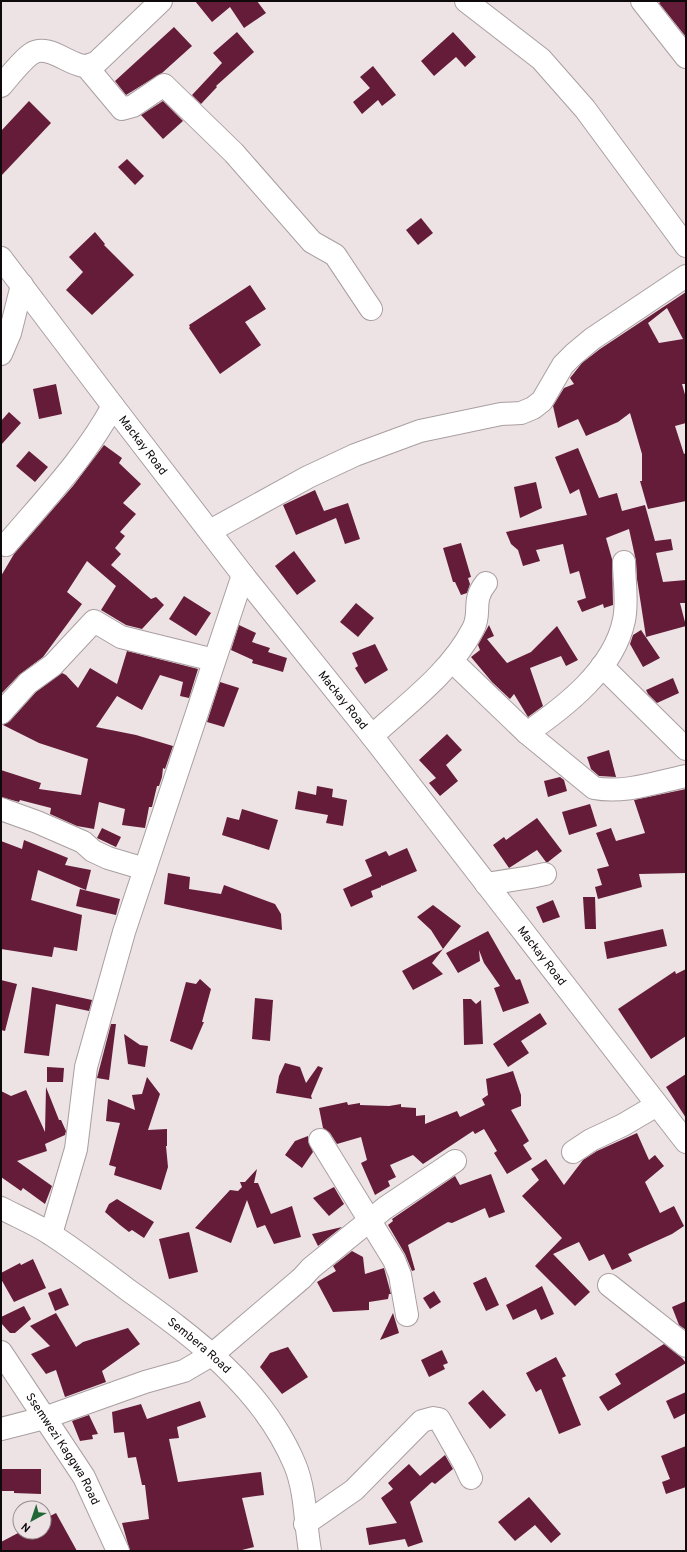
<svg xmlns="http://www.w3.org/2000/svg" width="687" height="1552" font-family="Overpass,sans-serif">
<style>
.building{fill:#651c39;fill-rule:evenodd}
.lines{fill:none;stroke-linecap:round;stroke-linejoin:round}
.minor-casing{stroke:#a99fa1;stroke-width:24}
.minor{stroke:#fff;stroke-width:22}
.labels{text-anchor:middle;stroke-width:4;stroke-linejoin:round;paint-order:stroke}
.street-label{font-size:12px;fill:#0e0a0b;stroke:#ede3e5}
</style>
<rect width="100%" height="100%" fill="#ede3e5"/>
<g class="building">
<polygon points="195,1 257,1 266,13 244,28 230,7 212,22"/>
<polygon points="662,1 686,1 686,37 659,3"/>
<polygon points="174,27 192,46 162,73 126,95 115,81"/>
<polygon points="237,32 254,52 216,86 217,87 201,104 192,95 222,63 213,53"/>
<polygon points="453,32 476,57 465,67 456,57 434,76 421,61"/>
<polygon points="373,66 396,95 382,106 378,100 362,114 353,102 370,88 360,77"/>
<polygon points="29,101 51,123 1,176 1,131"/>
<polygon points="163,101 183,121 163,139 141,115"/>
<polygon points="127,159 144,176 135,185 118,167"/>
<polygon points="421,218 433,233 418,245 406,230"/>
<polygon points="95,232 105,244 104,245 134,275 92,315 66,290 83,272 69,257"/>
<polygon points="250,285 266,309 245,322 261,345 220,374 189,328 190,327 189,325"/>
<path d="M686,292V384H682L686,398V423L675,426L684,454L686,453V501L648,509L640,481H642V454L630,413L618,422L586,436L578,419L558,428L553,406L564,388L574,384L570,378L582,363L600,349ZM667,308L683,339L659,343L648,323Z"/>
<polygon points="56,384 62,414 39,419 33,389"/>
<polygon points="9,412 21,423 1,445 1,421"/>
<polygon points="104,445 122,458 119,463 141,484 123,503 136,514 120,532 125,536 115,548 121,554 111,565 151,599 156,597 164,605 142,629 126,625 101,610 116,586 87,561 67,592 82,604 43,657 19,675 1,694 1,576 14,554 73,486"/>
<polygon points="578,448 599,498 617,493 622,511 645,505 655,541 671,539 673,550 656,553 663,582 686,580 686,603 680,603 686,626 646,637 637,579 636,561 629,529 606,538 612,559 613,605 604,608 603,604 582,612 577,601 586,598 579,571 570,574 563,544 536,550 540,561 523,566 518,550 511,544 506,532 587,515 579,489 570,494 555,457"/>
<polygon points="29,451 48,467 35,482 16,466"/>
<polygon points="536,482 542,508 520,518 514,487"/>
<polygon points="315,490 324,511 348,503 360,539 345,544 336,518 296,535 283,505"/>
<polygon points="461,543 471,577 468,578 470,584 467,593 461,595 455,582 453,582 443,548"/>
<polygon points="294,551 316,581 297,595 275,566"/>
<polygon points="184,596 211,613 196,636 169,619"/>
<polygon points="356,603 374,618 358,637 340,622"/>
<polygon points="239,625 256,633 252,642 270,648 268,652 287,658 283,672 252,663 253,660 231,650"/>
<polygon points="489,625 494,636 487,639 507,663 531,652 557,626 578,660 566,666 561,656 530,668 543,706 528,717 514,694 510,699 492,682 471,657 480,650 478,645"/>
<polygon points="641,630 660,658 643,667 630,644 633,635"/>
<polygon points="375,644 388,670 365,684 355,668 358,666 352,653"/>
<polygon points="127,651 198,669 189,698 180,696 183,682 160,675 142,710 117,696 96,727 136,735 173,746 165,769 163,768 162,777 159,786 157,786 152,807 149,807 145,828 122,825 125,809 99,802 94,829 77,826 50,814 51,808 20,800 19,802 1,797 1,770 41,783 39,789 81,795 88,759 39,743 3,725 10,721 36,692 62,673 66,675 78,688 90,668 117,684"/>
<polygon points="673,678 679,693 657,703 648,694 646,690"/>
<polygon points="220,682 239,688 224,727 207,722"/>
<polygon points="447,734 462,750 446,765 458,781 440,796 429,783 436,778 419,760"/>
<polygon points="609,750 616,777 599,776 591,769 587,757"/>
<polygon points="560,777 564,780 567,791 548,797 544,781"/>
<polygon points="317,786 333,789 332,797 347,800 343,826 326,823 328,815 295,809 298,791 316,795"/>
<polygon points="686,789 686,873 639,874 642,887 598,899 595,887 602,885 597,869 609,866 596,833 611,828 616,841 645,833 634,800"/>
<polygon points="590,804 597,826 569,835 562,812"/>
<polygon points="242,809 278,820 269,850 222,835 227,817 239,820"/>
<polygon points="537,818 562,851 548,862 546,862 537,850 509,868 493,845 504,837 506,840"/>
<polygon points="102,828 121,837 116,847 97,838"/>
<polygon points="24,840 68,858 65,865 91,870 86,890 38,870 31,900 82,915 77,951 54,947 52,957 1,949 1,841 22,849"/>
<polygon points="407,848 417,871 382,886 381,885 381,887 371,891 373,897 351,907 343,889 372,876 365,860 386,851 389,856"/>
<polygon points="168,873 190,877 189,889 221,894 224,885 275,904 281,914 282,930 164,904"/>
<polygon points="80,889 120,899 116,915 76,906"/>
<polygon points="583,897 595,897 596,929 585,929"/>
<polygon points="553,900 560,917 543,923 536,907"/>
<polygon points="433,905 461,926 443,949 431,930 417,917"/>
<polygon points="663,929 667,946 607,959 604,942"/>
<polygon points="488,931 516,980 520,979 529,1003 503,1012 494,988 500,986 484,963 479,950 480,961 458,973 446,953"/>
<polygon points="443,949 432,963 443,974 413,990 402,971"/>
<polygon points="686,969 686,1036 651,1059 618,1009 675,971 676,974"/>
<polygon points="200,979 211,989 202,1022 204,1022 192,1050 170,1041 186,982 196,984"/>
<polygon points="1,980 17,984 5,1031 1,1030"/>
<polygon points="32,987 92,1000 89,1011 56,1004 49,1056 24,1053"/>
<polygon points="255,998 273,1000 270,1041 252,1039"/>
<polygon points="463,999 471,999 476,1004 481,1000 483,1044 464,1045"/>
<polygon points="540,1013 547,1024 521,1041 529,1053 508,1067 493,1044"/>
<polygon points="111,1024 116,1024 109,1080 97,1078"/>
<polygon points="124,1034 140,1045 148,1046 145,1067 128,1064"/>
<polygon points="285,1063 300,1067 306,1083 318,1066 323,1068 311,1096 312,1099 276,1093 279,1076"/>
<polygon points="47,1067 64,1068 63,1082 47,1082"/>
<polygon points="513,1071 521,1095 521,1106 511,1110 529,1141 523,1145 532,1159 507,1174 494,1153 497,1151 484,1129 475,1134 473,1131 423,1164 413,1155 390,1165 396,1177 388,1181 390,1186 375,1195 361,1163 367,1160 361,1137 337,1144 330,1133 323,1128 319,1108 347,1102 348,1105 360,1103 360,1105 389,1106 401,1104 401,1107 416,1108 416,1116 425,1115 425,1124 457,1111 460,1117 485,1105 482,1099 488,1095 486,1079"/>
<polygon points="686,1074 686,1118 666,1087"/>
<polygon points="147,1077 160,1094 148,1130 167,1129 167,1146 166,1146 168,1167 161,1190 114,1175 116,1167 109,1165 120,1123 106,1121 108,1099 135,1110 132,1095 142,1094"/>
<polygon points="46,1087 59,1120 61,1120 66,1131 65,1135 45,1144 47,1151 17,1161 52,1186 45,1204 23,1188 21,1191 1,1177 1,1091 11,1096 26,1090 45,1132"/>
<polygon points="637,1133 649,1160 655,1155 664,1166 645,1182 660,1213 674,1206 684,1226 672,1234 628,1254 632,1261 612,1270 604,1254 589,1261 579,1242 553,1254 590,1292 575,1306 535,1266 562,1238 522,1196 539,1180 531,1169 546,1159 564,1185 583,1160 597,1151"/>
<polygon points="308,1136 308,1141 313,1152 302,1168 285,1155 295,1141"/>
<polygon points="257,1169 254,1183 258,1183 271,1214 292,1206 301,1237 274,1244 265,1225 257,1228 247,1200 231,1243 195,1228 230,1190 238,1191 242,1187 240,1182 245,1182"/>
<polygon points="491,1174 505,1212 489,1218 485,1208 452,1223 448,1222 408,1245 415,1270 412,1271 405,1254 388,1225 393,1221 392,1219 455,1176 460,1185"/>
<polygon points="334,1187 344,1204 329,1216 313,1198"/>
<polygon points="117,1199 154,1222 144,1238 132,1230 129,1232 120,1225 105,1212 109,1204"/>
<polygon points="342,1227 318,1246 312,1234"/>
<polygon points="189,1232 198,1272 169,1279 159,1239"/>
<polygon points="352,1251 363,1257 365,1274 384,1268 391,1294 389,1294 388,1299 369,1302 369,1310 333,1312 317,1282 336,1271 333,1266"/>
<polygon points="33,1259 46,1288 14,1302 1,1279 1,1273 20,1263 21,1265"/>
<polygon points="486,1277 499,1305 486,1311 473,1283"/>
<polygon points="542,1286 554,1314 541,1320 536,1309 513,1320 506,1305"/>
<polygon points="61,1288 69,1305 55,1311 48,1293"/>
<polygon points="434,1291 441,1302 430,1309 423,1298"/>
<polygon points="686,1301 686,1330 679,1325 672,1307"/>
<polygon points="24,1306 31,1319 15,1333 10,1333 1,1323 1,1317"/>
<polygon points="56,1313 76,1347 83,1342 128,1328 140,1344 102,1371 106,1382 65,1397 56,1370 46,1374 31,1354 50,1346 30,1326"/>
<polygon points="393,1313 399,1333 380,1340"/>
<polygon points="664,1344 682,1358 686,1363 608,1411 599,1397 621,1384 615,1374"/>
<polygon points="288,1347 308,1377 282,1394 260,1367 270,1353"/>
<polygon points="442,1350 448,1363 443,1365 445,1369 429,1377 421,1360"/>
<polygon points="556,1357 566,1376 562,1378 581,1425 559,1434 541,1389 536,1392 526,1373"/>
<polygon points="483,1390 506,1415 490,1429 468,1403"/>
<polygon points="686,1392 686,1413 674,1419 666,1401"/>
<polygon points="200,1401 206,1417 177,1427 179,1438 169,1439 178,1482 261,1472 264,1495 242,1498 254,1547 238,1551 130,1551 122,1523 149,1519 145,1485 142,1485 136,1457 128,1458 124,1432 114,1433 112,1412 141,1404 147,1419"/>
<polygon points="89,1415 98,1434 92,1435 93,1439 80,1441 72,1421"/>
<polygon points="686,1446 686,1487 666,1494 662,1482 670,1479 661,1456"/>
<polygon points="445,1455 453,1469 435,1484 432,1482 410,1502 423,1542 408,1547 405,1539 369,1545 366,1528 397,1523 381,1498 393,1489 388,1483 409,1464 420,1476"/>
<polygon points="1,1469 41,1469 41,1494 14,1493 14,1491 1,1491"/>
<polygon points="529,1497 561,1534 551,1543 535,1525 515,1541 498,1522"/>
<polygon points="56,1513 77,1551 1,1551 1,1542 20,1532 44,1532 44,1519"/>
</g>
<g class="lines">
<g class="minor-casing">
<g id="minor">
<polyline points="466,1 541,59 585,109 686,246"/>
<polyline points="642,1 686,57"/>
<polyline points="86,66 122,109 133,106 164,85 234,153 312,242 335,255 371,309"/>
<path d="M1,86C9,77 21,61 31,54C48,43 67,64 84,66C88,66 92,64 96,63L161,1"/>
<path id="s1" d="M1,258L113,406L243,575L372,736L686,1142"/>
<polyline points="1,354 10,333 22,285"/>
<polyline points="210,531 308,477 355,455 420,431 501,414 521,413 533,408 542,401 563,365 574,354 592,339 686,276"/>
<path d="M1,543L6,545C43,501 85,458 113,406"/>
<path d="M452,661L527,733C566,706 614,669 624,620C628,601 624,581 624,562"/>
<polyline points="602,666 686,749"/>
<polyline points="1,713 28,683 53,665 94,621 121,637 214,660"/>
<path d="M527,733L594,788C624,794 657,782 686,776"/>
<path d="M372,736C407,704 451,672 473,629C482,612 471,601 486,583"/>
<polyline points="1,809 37,822 83,842 93,851 108,858 145,869"/>
<polyline points="486,884 531,877 545,874"/>
<polyline points="320,1140 394,1260 400,1275 407,1315"/>
<polyline points="573,1152 591,1140 623,1125 657,1105"/>
<path id="s2" d="M1,1208C18,1217 36,1224 52,1235C78,1252 103,1271 128,1290C194,1337 263,1388 295,1465C306,1492 305,1523 310,1551"/>
<polyline points="51,1234 76,1149 86,1067 124,932 243,575"/>
<polyline points="609,1285 686,1346"/>
<path id="s3" d="M1,1352L84,1477L118,1551"/>
<polyline points="1,1429 44,1418 145,1382 184,1371 213,1354 302,1278 311,1268 385,1208 455,1161"/>
<polyline points="305,1524 354,1490 422,1421 433,1418 439,1419 464,1463 471,1478"/>
</g>
</g>
<use href="#minor" class="minor"/>
</g>
<g class="labels">
<g class="street-label">
<text dy="4" stroke="none"><textPath href="#s1" startOffset="235">Mackay Road</textPath></text>
<text dy="4" stroke="none"><textPath href="#s1" startOffset="559">Mackay Road</textPath></text>
<text dy="4" stroke="none"><textPath href="#s1" startOffset="883">Mackay Road</textPath></text>
<text dy="4" stroke="none"><textPath href="#s2" startOffset="242">Sembera Road</textPath></text>
<text dy="4" stroke="none"><textPath href="#s3" startOffset="115">Ssemwezi Kaggwa Road</textPath></text>
</g>
</g>
<rect width="687" height="1552" fill="none" stroke="#0e0a0b" stroke-width="4"/>
<g transform="translate(32 1520) rotate(220)"><circle r="19" fill="#ede3e5" stroke="#948c8e"/>
<path d="M0-3L7 15L0 10L-7 15Z" fill="#1f6735"/>
<text y="-6" font-size="11" font-weight="bold" text-anchor="middle" fill="#0e0a0b">N</text>
</g>
</svg>
